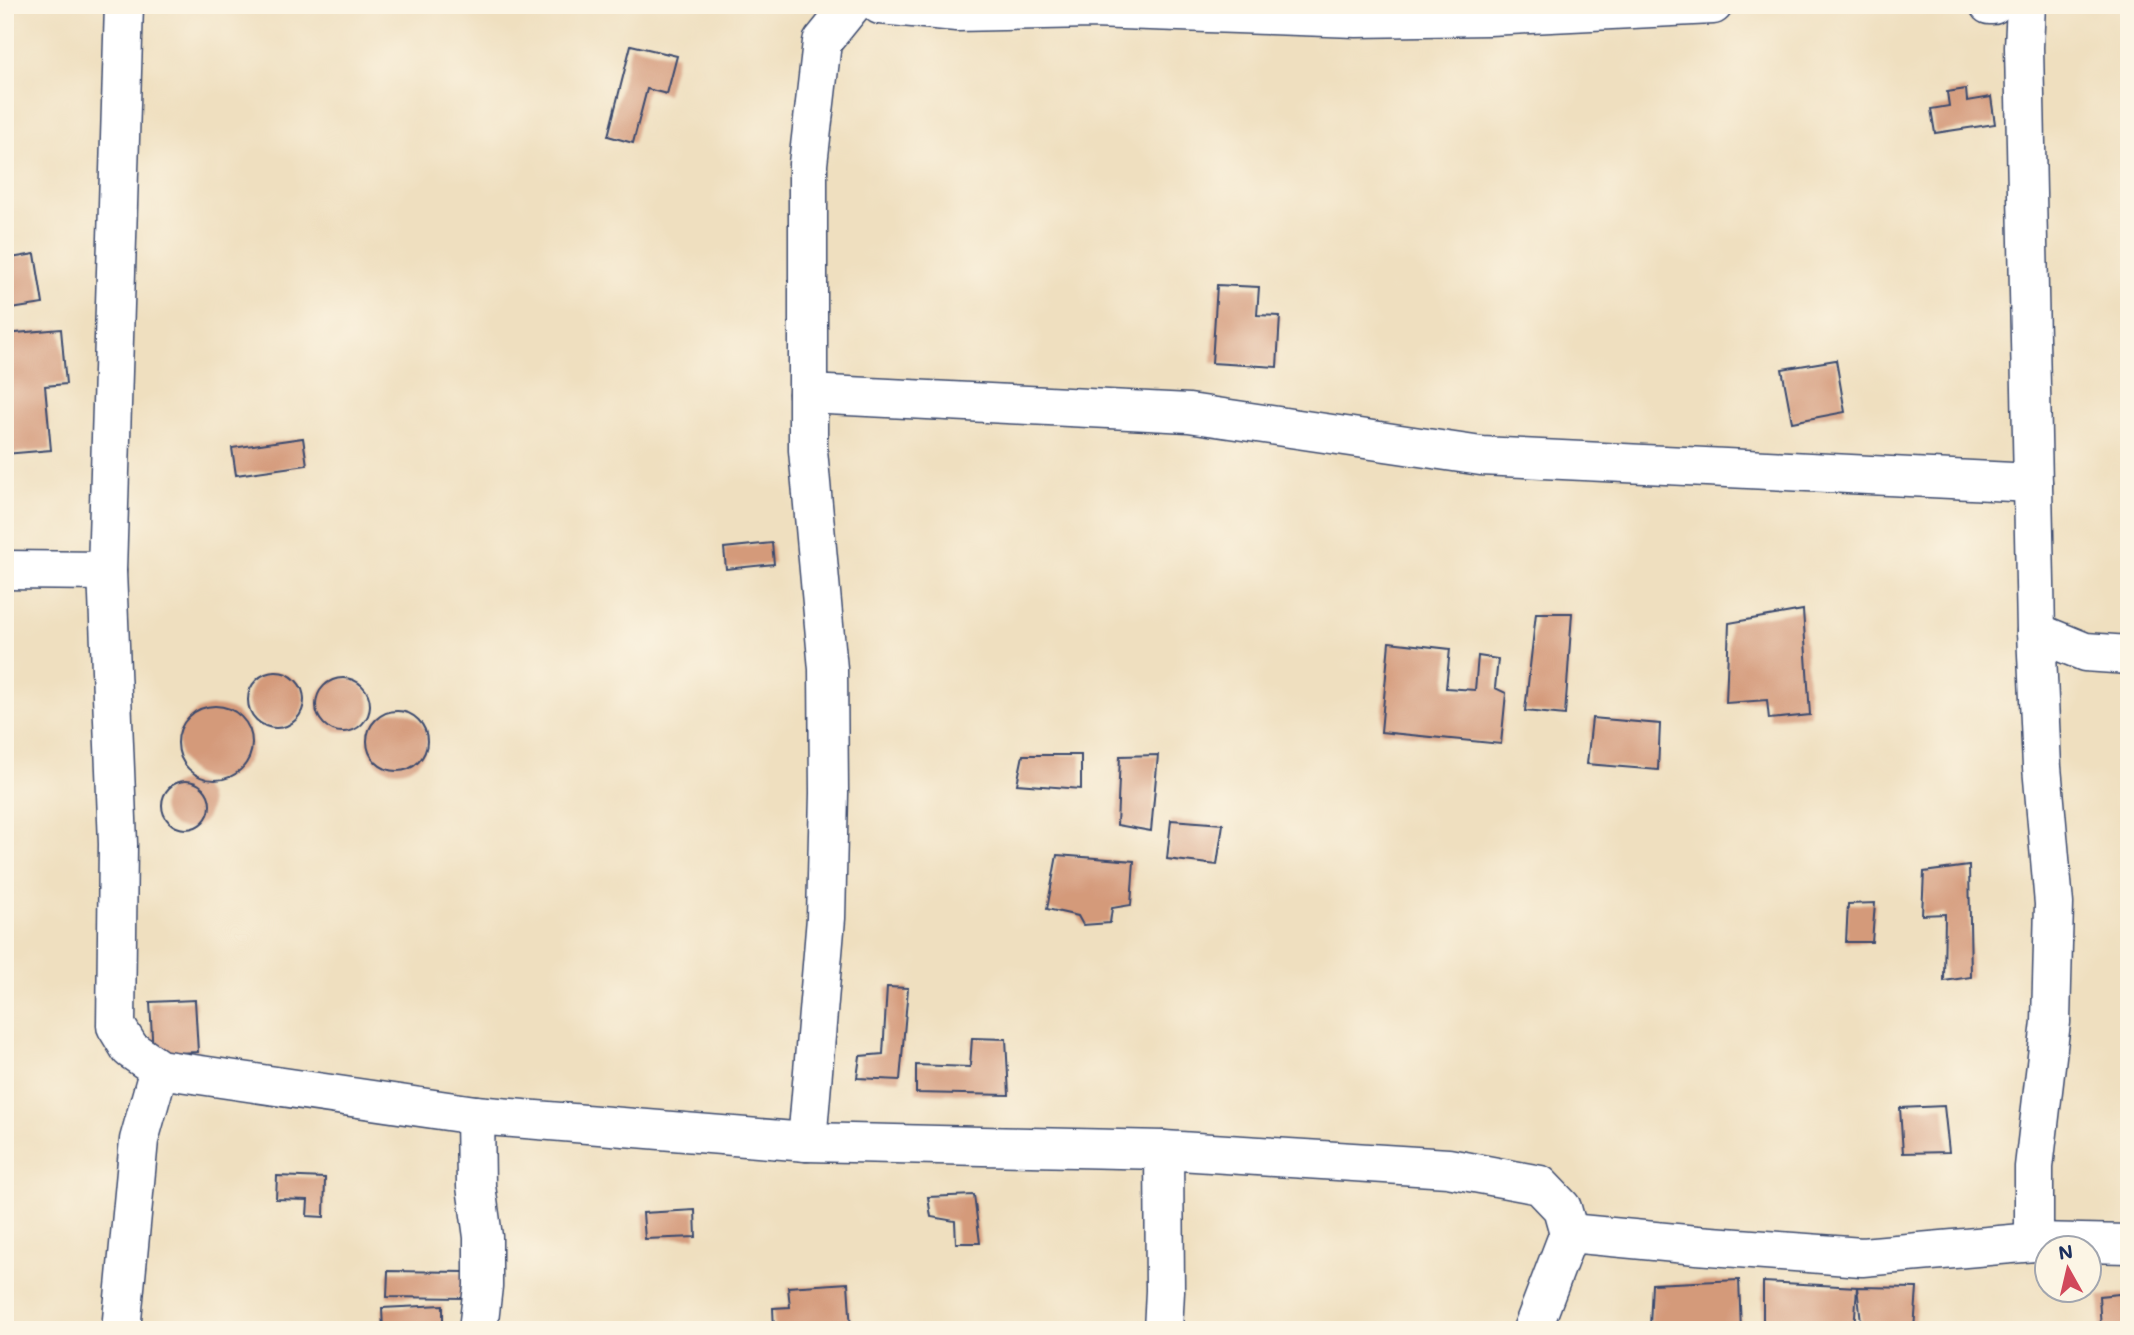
<svg xmlns="http://www.w3.org/2000/svg" width="2134" height="1335" font-family="Mali,sans-serif">
<style>
.building{fill:#d49a7a}
.lines{fill:none;stroke-linecap:round;stroke-linejoin:round}
.minor-casing{stroke:#3b496d;stroke-width:41}
.minor{stroke:#fff;stroke-width:38}
</style>
<rect width="100%" height="100%" fill="#fcf5e5"/>
<filter id="ink" filterUnits="userSpaceOnUse"><feTurbulence type="fractalNoise" baseFrequency=".0143" numOctaves="2"/><feDisplacementMap in="SourceGraphic" scale="14" xChannelSelector="R" yChannelSelector="G"/><feConvolveMatrix kernelMatrix="1 2 1 2 8 2 1 2 1" color-interpolation-filters="sRGB"/></filter>
<filter id="wash" filterUnits="userSpaceOnUse"><feTurbulence type="fractalNoise" baseFrequency=".00686" numOctaves="4" result="noise"/><feDisplacementMap in="SourceGraphic" scale="28" xChannelSelector="R" yChannelSelector="G"/><feGaussianBlur stdDeviation="1.57" result="paint"/><feColorMatrix in="noise" values="0 0 0 0 0 0 0 0 0 0 0 0 0 0 0 0 0 1.4 0 .05"/><feComposite in="paint" operator="in"/></filter>
<g filter="url(#wash)">
<rect width="100%" height="100%" fill="#efdfbf"/>
<g id="blocks">
<g class="building">
<polygon points="631,45 677,56 667,94 647,89 633,143 608,136"/>
<polygon points="1966,89 1967,101 1991,97 1995,124 1935,133 1931,109 1949,106 1947,92"/>
<polygon points="35,254 43,304 5,310 5,259"/>
<polygon points="1217,285 1259,287 1257,315 1280,316 1277,367 1212,363"/>
<polygon points="61,329 66,384 45,386 51,450 5,454 5,358 7,358 5,334"/>
<polygon points="1836,360 1845,412 1792,422 1782,369"/>
<polygon points="303,438 307,465 236,475 232,448"/>
<polygon points="772,543 774,564 726,569 724,548"/>
<polygon points="1803,610 1810,715 1769,719 1767,700 1726,703 1729,623"/>
<polygon points="1536,613 1572,613 1565,715 1525,711"/>
<polygon points="1389,642 1450,649 1446,688 1475,690 1478,656 1498,659 1495,688 1506,693 1501,744 1381,732"/>
<circle cx="276" cy="700" r="28"/>
<circle cx="343" cy="705" r="27"/>
<circle cx="215" cy="743" r="37"/>
<circle cx="397" cy="741" r="30"/>
<polygon points="1592,718 1660,724 1658,770 1587,764"/>
<polygon points="1023,755 1081,755 1081,789 1017,784"/>
<polygon points="1158,755 1151,831 1117,825 1120,756"/>
<circle cx="186" cy="805" r="24"/>
<polygon points="1171,820 1223,824 1217,865 1167,859"/>
<polygon points="1057,855 1134,861 1131,905 1112,908 1110,923 1083,925 1078,916 1047,909"/>
<polygon points="1969,866 1971,977 1944,981 1945,914 1922,915 1924,872"/>
<polygon points="1875,903 1872,942 1846,942 1848,904"/>
<polygon points="887,987 908,988 900,1080 857,1078 860,1056 883,1054"/>
<polygon points="195,1000 198,1052 153,1054 150,1002"/>
<polygon points="972,1038 1006,1039 1009,1095 916,1093 916,1065 970,1067"/>
<polygon points="1944,1106 1949,1152 1903,1153 1900,1108"/>
<polygon points="277,1176 325,1178 324,1217 307,1216 308,1200 276,1199"/>
<polygon points="974,1195 980,1243 956,1243 955,1221 931,1217 928,1197"/>
<polygon points="695,1210 696,1237 645,1239 643,1213"/>
<polygon points="388,1271 465,1272 465,1298 387,1297"/>
<polygon points="1739,1280 1741,1330 1650,1326 1652,1284"/>
<polygon points="1763,1282 1857,1287 1854,1330 1801,1330 1763,1327"/>
<polygon points="848,1283 851,1330 774,1330 773,1308 790,1307 788,1287"/>
<polygon points="1857,1287 1917,1288 1914,1330 1862,1330"/>
<polygon points="2129,1293 2129,1330 2101,1330 2099,1296"/>
<polygon points="443,1305 443,1330 383,1330 382,1308"/>
</g>
</g>
</g>
<g filter="url(#ink)">
<use href="#blocks" fill-opacity="0" stroke="#3b496d" stroke-width="2"/>
<g class="lines">
<g class="minor-casing">
<g id="minor">
<polyline points="880,5 957,12 1092,9 1356,18 1489,16 1713,5"/>
<polyline points="1989,5 1993,5"/>
<polyline points="2026,5 2024,47 2036,632 2042,767 2054,904 2051,1022 2034,1167 2034,1242"/>
<polyline points="808,394 1189,413 1481,456 2033,483"/>
<polyline points="5,570 107,571 124,5"/>
<polyline points="107,571 118,844 116,1026 130,1049 159,1069 475,1115 807,1142 1164,1150 1448,1168 1540,1185 1562,1208 1569,1233 1532,1330"/>
<polyline points="2036,632 2085,652 2129,655"/>
<polyline points="475,1115 476,1186 483,1237 483,1286 478,1330"/>
<polyline points="807,1142 826,918 829,793 828,669 808,450 808,164 822,42 852,5"/>
<polyline points="1569,1233 1697,1245 1862,1257 2034,1242 2129,1244"/>
<polyline points="121,1330 139,1140 159,1069"/>
<polyline points="1163,1330 1165,1291 1164,1150"/>
</g>
</g>
<use href="#minor" class="minor"/>
</g>
</g>
<rect width="2134" height="1335" fill="none" stroke="#fcf5e5" stroke-width="28"/>
<g transform="translate(2068 1269) rotate(352)"><circle r="33" fill="#fcf5e5" stroke="#a2a6af" stroke-width="2"/>
<path d="M0-5L12 26L0 18L-12 26Z" fill="#d1495b"/>
<text y="-10" font-size="19" font-weight="bold" text-anchor="middle" fill="#1b2f5e">N</text>
</g>
</svg>
